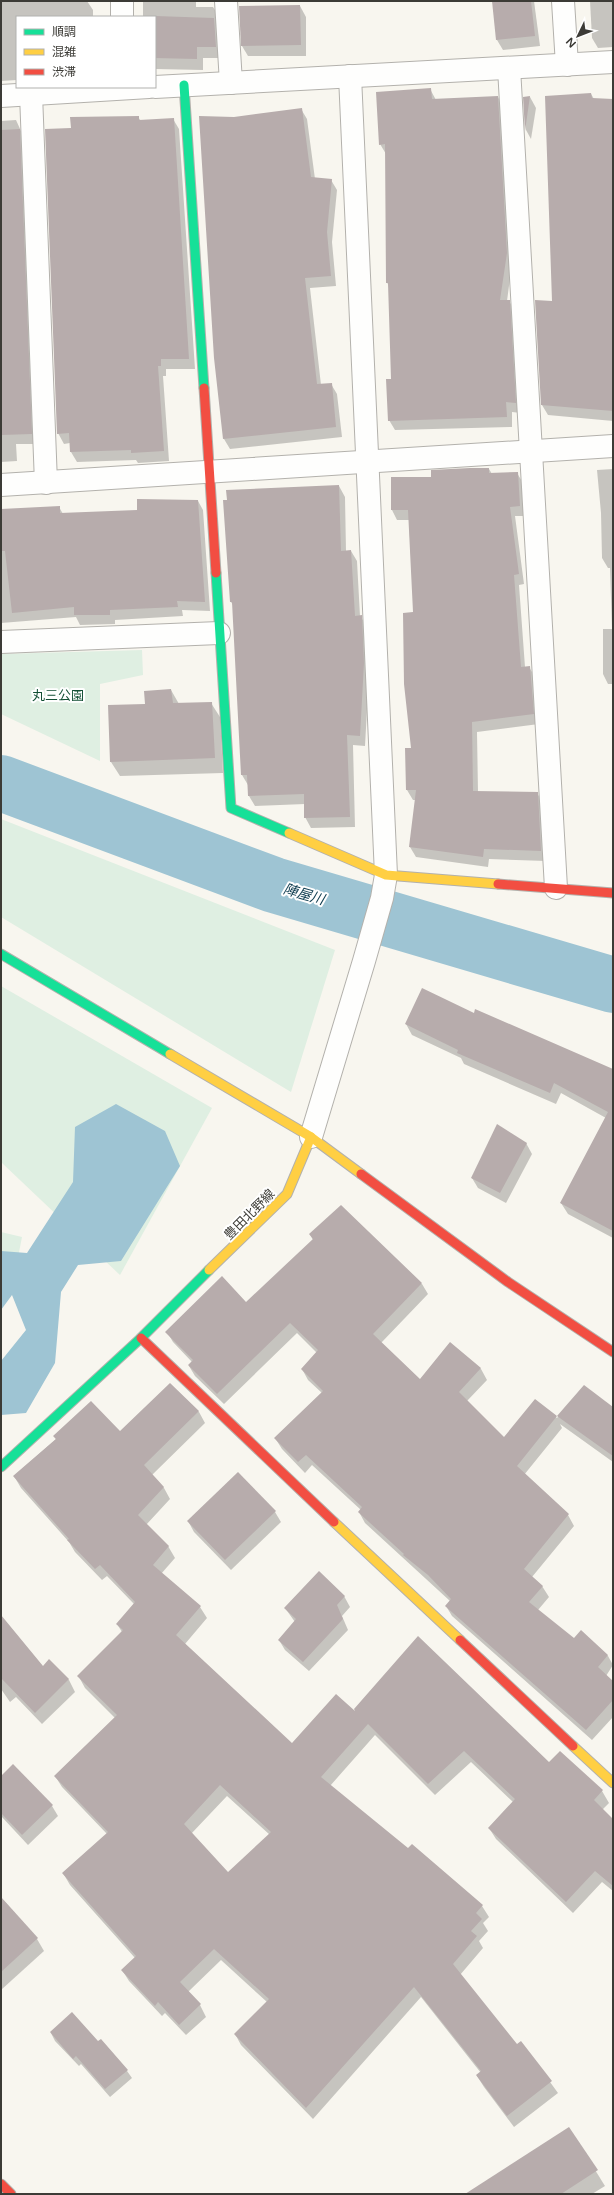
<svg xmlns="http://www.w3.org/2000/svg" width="614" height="2195" font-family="'Varela Round','Noto Sans JP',sans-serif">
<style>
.green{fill:#dfefe2}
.water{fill:#9ec4d3}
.shadow{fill:#0003;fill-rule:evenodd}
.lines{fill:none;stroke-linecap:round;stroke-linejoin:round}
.river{stroke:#9ec4d3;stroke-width:56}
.building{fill:#b7acac;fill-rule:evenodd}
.street-casing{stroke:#b3b1ac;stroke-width:24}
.fast-casing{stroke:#b3b1ac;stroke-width:11}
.slow-casing{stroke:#b3b1ac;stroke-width:11}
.jam-casing{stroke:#b3b1ac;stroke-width:11}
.street{stroke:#fefefd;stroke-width:22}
.fast{stroke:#16e098;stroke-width:9}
.slow{stroke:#ffcf43;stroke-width:9}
.jam{stroke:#f24e42;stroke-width:9}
.labels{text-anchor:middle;stroke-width:4;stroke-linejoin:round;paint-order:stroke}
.park-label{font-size:13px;fill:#124f34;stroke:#fff}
.street-label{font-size:13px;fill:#3c3b36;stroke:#fff}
.water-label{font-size:14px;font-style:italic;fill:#134053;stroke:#fff}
</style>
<rect width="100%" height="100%" fill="#f8f6ef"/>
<g class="green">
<polygon points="142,650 143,675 100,684 100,761 1,714 1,654"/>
<polygon points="1,819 335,950 291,1092 1,917"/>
<polygon points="1,986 212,1108 120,1275 1,1162"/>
<polygon points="1,1232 22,1237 12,1288 1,1285"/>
</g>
<polygon class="water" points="116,1104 165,1131 180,1166 121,1261 78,1265 61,1292 55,1363 26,1413 1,1415 1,1361 26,1330 12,1295 1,1310 1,1251 27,1253 73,1182 75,1127"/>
<g class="shadow">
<polygon points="1,1 87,1 93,10 93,17 17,17 17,80 1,81"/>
<polygon points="143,1 196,1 196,7 213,7 220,18 222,58 203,58 203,70 155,69 155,17 143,17"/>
<polygon points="493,1 534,1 540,46 503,50 497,40"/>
<polygon points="590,1 613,1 613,47 598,48 592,38"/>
<polygon points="300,6 306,17 306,56 248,56 242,46"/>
<polygon points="430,89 436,100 498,97 503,107 512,263 507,301 509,301 515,311 521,413 512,412 512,427 395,430 389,420 392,380 389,287 387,282 386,154 380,144"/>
<polygon points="591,94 594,99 613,100 613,421 548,415 542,405 553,302"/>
<polygon points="530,97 536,108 531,139 526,130 524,98"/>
<polygon points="301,109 307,119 315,179 331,180 337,190 332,242 336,286 310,288 321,385 331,384 337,394 342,437 230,449 224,439 216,358 234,118"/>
<polygon points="138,117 141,121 173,119 179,129 195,369 166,369 166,376 163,376 169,461 138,463 136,460 77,462 71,452 70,443 64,444 58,433 72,129"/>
<polygon points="16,120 25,140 37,444 16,444 17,461 1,462 1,121"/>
<polygon points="489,469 492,474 517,473 523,483 525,516 515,516 524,584 519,585 525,667 529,667 535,677 539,724 477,732 478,792 537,793 543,803 546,861 489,859 488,867 416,857 410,847 416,800 413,800 407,790 412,749 414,613 409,520 397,520 392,510 432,478"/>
<polygon points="613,469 613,719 612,684 608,684 603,674 603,629 612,629 610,568 608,568 602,558 601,513 597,470"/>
<polygon points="339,486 345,497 346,551 351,551 357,561 360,616 367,626 369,674 365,746 353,745 355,827 311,828 305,817 305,804 255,806 249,796 248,785 242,775 233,605 231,602"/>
<polygon points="198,501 203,510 210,611 182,610 183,616 115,620 115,624 80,625 76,617 1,623 1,513 59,507 63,514 138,511"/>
<polygon points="171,690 179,704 211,703 220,717 223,773 120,776 111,762 146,705"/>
<polygon points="474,1014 613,1070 613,1238 568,1214 561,1203 606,1118 561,1093 556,1104 464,1064 461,1058 412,1035 406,1024"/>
<polygon points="526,1143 532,1154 506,1203 478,1188 472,1178"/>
<polygon points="310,1234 422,1284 428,1294 381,1343 420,1380 450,1343 481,1369 487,1380 467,1401 504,1439 535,1400 557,1418 584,1386 613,1408 613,1462 560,1424 562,1428 524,1475 568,1515 574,1526 532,1577 542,1586 549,1597 538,1610 574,1640 581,1632 608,1656 613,1665 606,1676 613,1682 613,1717 592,1740 452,1616 446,1606 450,1601 365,1523 359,1512 361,1510 312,1465 305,1473 282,1449 275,1438 322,1393 308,1380 302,1369 317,1353 297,1333 224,1404 195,1376 189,1366 192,1362 173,1342 167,1332 246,1304 313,1240"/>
<path d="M170,1384L199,1412L205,1423L152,1475L164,1488L170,1499L146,1525L168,1546L175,1558L161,1574L200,1607L207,1618L185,1644L292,1745L357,1714L549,1763L602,1791L609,1803L602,1810L613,1820V1891L602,1882L573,1913L496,1839L489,1828L513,1802L471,1762L435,1795L375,1735L330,1786L408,1850L482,1906L489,1917L483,1923L488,1931L479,1941L483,1948L460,1975L517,2046L521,2042L558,2093L514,2127L484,2087L477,2076L481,2073L421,1997L313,2119L241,2045L235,2034L267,2002L221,1960L188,1992L200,2005L206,2017L186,2035L165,2013L162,2016L129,1981L122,1970L135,1958L70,1885L63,1873L107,1834L62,1787L55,1776L115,1718L85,1688L79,1677L122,1632L117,1624L134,1604L107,1576L102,1580L75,1552L69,1542L21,1488L14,1476L56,1439L54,1436L120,1433ZM227,1796L270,1835L228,1874L191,1834Z"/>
<polygon points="238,1473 275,1512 281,1522 231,1570 194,1532 188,1521"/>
<polygon points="344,1596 350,1607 342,1616 348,1630 309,1671 285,1650 279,1640 295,1622 285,1608"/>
<polygon points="1,1617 43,1667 49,1661 69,1680 75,1692 42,1724 16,1697 10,1702 1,1689"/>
<polygon points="1,1777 52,1806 58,1816 28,1845 1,1816"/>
<polygon points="5,1902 37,1939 44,1951 1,1990 1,1905"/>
<polygon points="51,2033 98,2042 127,2071 132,2078 110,2097 81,2064 79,2066 55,2041"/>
<polygon points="569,2128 605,2186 592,2194 467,2194"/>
</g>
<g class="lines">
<polyline class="river" points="1,783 274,885 613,985"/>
</g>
<g class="building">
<polygon points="492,1 531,1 535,36 496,40"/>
<polygon points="300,5 301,45 241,46 239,6"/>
<polygon points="155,16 214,18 216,47 197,47 197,59 155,58"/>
<polygon points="431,88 432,99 498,96 507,253 500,300 510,300 516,403 506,402 507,417 388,421 386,379 391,379 388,283 386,283 385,144 379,145 376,92"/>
<polygon points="591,93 592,98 613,99 613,411 541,405 535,300 552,301 545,96"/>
<polygon points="530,96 525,131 523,97"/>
<polygon points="302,108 311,177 332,179 327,232 331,276 305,278 317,384 332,383 336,427 223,439 214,358 199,116 234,117"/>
<polygon points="139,116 139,120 174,118 189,359 161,359 161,366 158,366 164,451 131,453 131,450 70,452 69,433 57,434 45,129 71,128 70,117"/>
<polygon points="20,129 32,434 1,435 1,130"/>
<polygon points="470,468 489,468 489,473 518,472 520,506 510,507 519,574 514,575 521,667 530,666 534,714 472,722 473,791 538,792 541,851 484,849 483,857 409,847 416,790 406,790 405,748 411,748 404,684 403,613 413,612 408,510 391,510 391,477 431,477 431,470"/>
<polygon points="339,485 341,551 351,550 355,616 362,615 364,663 360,736 347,735 350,817 304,818 304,794 248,796 247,775 241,775 232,602 230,602 223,500 227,500 226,490"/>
<polygon points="137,499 198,500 205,602 177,601 178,607 110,610 110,615 74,615 74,607 12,613 5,551 1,551 1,509 60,506 60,513 137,510"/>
<polygon points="171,689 173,703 212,702 215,758 110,762 108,705 145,704 144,691"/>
<polygon points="422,988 474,1013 475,1009 613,1069 613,1231 560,1203 608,1112 554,1083 550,1093 457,1053 458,1050 405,1024"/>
<polygon points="497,1124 527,1143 500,1193 471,1178"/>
<polygon points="341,1205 422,1283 373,1334 420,1379 450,1342 481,1368 459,1392 504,1437 535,1399 557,1416 517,1466 569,1514 524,1569 543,1586 529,1602 574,1638 581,1630 608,1655 598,1667 613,1681 613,1700 586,1730 445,1606 451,1599 428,1575 403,1555 404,1554 358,1512 362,1507 306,1455 298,1462 274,1438 323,1391 301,1369 318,1350 290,1323 217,1394 188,1365 193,1360 165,1332 222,1276 246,1302 313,1239 309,1234"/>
<path d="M170,1383L199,1411L144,1465L164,1487L138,1515L169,1546L153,1565L201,1606L176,1635L292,1743L336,1694L355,1711L354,1709L418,1636L549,1762L560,1751L603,1790L594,1800L613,1819V1886L595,1871L566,1902L488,1828L515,1799L464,1751L428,1784L368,1724L321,1777L408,1848L412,1844L483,1905L476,1913L482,1919L471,1931L477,1936L453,1964L517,2044L521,2041L552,2081L507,2116L476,2075L481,2071L414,1987L306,2108L234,2034L269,1999L214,1949L180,1982L201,2004L179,2025L158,2002L155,2006L121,1970L136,1956L62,1873L108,1832L54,1776L117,1715L77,1676L123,1630L116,1624L135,1602L100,1565L95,1569L67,1540L69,1539L13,1476L56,1439L53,1436L91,1401L120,1431ZM220,1785L271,1832L228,1872L184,1824Z"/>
<polygon points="584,1385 613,1407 613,1456 557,1416"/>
<polygon points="238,1472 276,1511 225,1560 187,1521"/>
<polygon points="319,1571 345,1596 337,1605 343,1619 303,1662 278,1640 296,1619 284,1608"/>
<polygon points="1,1615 43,1666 49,1659 69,1679 35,1713 1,1678"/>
<polygon points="13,1764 53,1805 22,1835 1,1813 1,1776"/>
<polygon points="1,1897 38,1938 1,1972"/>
<polygon points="72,2012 98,2041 101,2039 128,2070 105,2089 76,2056 73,2059 50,2032"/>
<polygon points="569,2127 598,2170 561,2194 465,2194"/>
</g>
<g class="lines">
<g class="street-casing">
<g id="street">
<polyline points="122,1 122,17"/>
<polyline points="226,1 231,83"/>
<polyline points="563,1 567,65"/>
<polyline points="509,68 556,888"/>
<polyline points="155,87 613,62"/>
<polyline points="31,94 46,483"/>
<polyline points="1,96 149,87"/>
<polyline points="1,485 613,446"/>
<polyline points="1,642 219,633"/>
<polyline points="311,1137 364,961 382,898 386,875 350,76"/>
</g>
</g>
<g class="fast-casing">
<g id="fast">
<polyline points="184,85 204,388"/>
<polyline points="216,573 231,808 289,833"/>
<polyline points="1,954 170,1054"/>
<polyline points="1,1467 141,1338 209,1270"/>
</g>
</g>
<g class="slow-casing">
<g id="slow">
<polyline points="289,833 386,875 498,884"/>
<polyline points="170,1054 311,1137 361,1174"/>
<polyline points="209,1270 287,1194 311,1137"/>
<polyline points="334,1522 460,1640"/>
<polyline points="573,1746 613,1783"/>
</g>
</g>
<g class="jam-casing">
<g id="jam">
<polyline points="204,388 216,573"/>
<polyline points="498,884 613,893"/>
<polyline points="361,1174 508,1282 613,1352"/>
<polyline points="141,1338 334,1522"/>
<polyline points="460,1640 573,1746"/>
<polyline points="1,2184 11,2194"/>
</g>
</g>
<use href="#street" class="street"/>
<use href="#fast" class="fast"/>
<use href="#slow" class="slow"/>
<use href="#jam" class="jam"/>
</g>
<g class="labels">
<g class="park-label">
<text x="58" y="700">丸三公園</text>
</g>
<g class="street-label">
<text transform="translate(249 1214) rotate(-45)" y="5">豊田北野線</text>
</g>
<g class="water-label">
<text transform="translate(304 894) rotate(16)" y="5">陣屋川</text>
</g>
</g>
<rect width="614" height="2195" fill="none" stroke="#3c3b36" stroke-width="4"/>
<rect x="16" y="16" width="140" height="72" fill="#ffffff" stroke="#b1b1af"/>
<rect x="24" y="29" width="20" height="6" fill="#16e098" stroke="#b1b1af"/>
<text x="52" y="36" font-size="12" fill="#3c3b36">順調</text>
<rect x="24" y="49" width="20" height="6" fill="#ffcf43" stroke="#b1b1af"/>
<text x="52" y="56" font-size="12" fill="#3c3b36">混雑</text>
<rect x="24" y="69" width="20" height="6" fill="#f24e42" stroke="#b1b1af"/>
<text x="52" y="76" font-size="12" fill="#3c3b36">渋滞</text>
<g transform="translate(578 36) rotate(227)" stroke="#ffffff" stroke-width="3" paint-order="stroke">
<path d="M0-3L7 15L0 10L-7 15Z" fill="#3c3b36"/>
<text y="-6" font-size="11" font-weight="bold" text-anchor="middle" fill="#3c3b36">N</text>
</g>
</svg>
